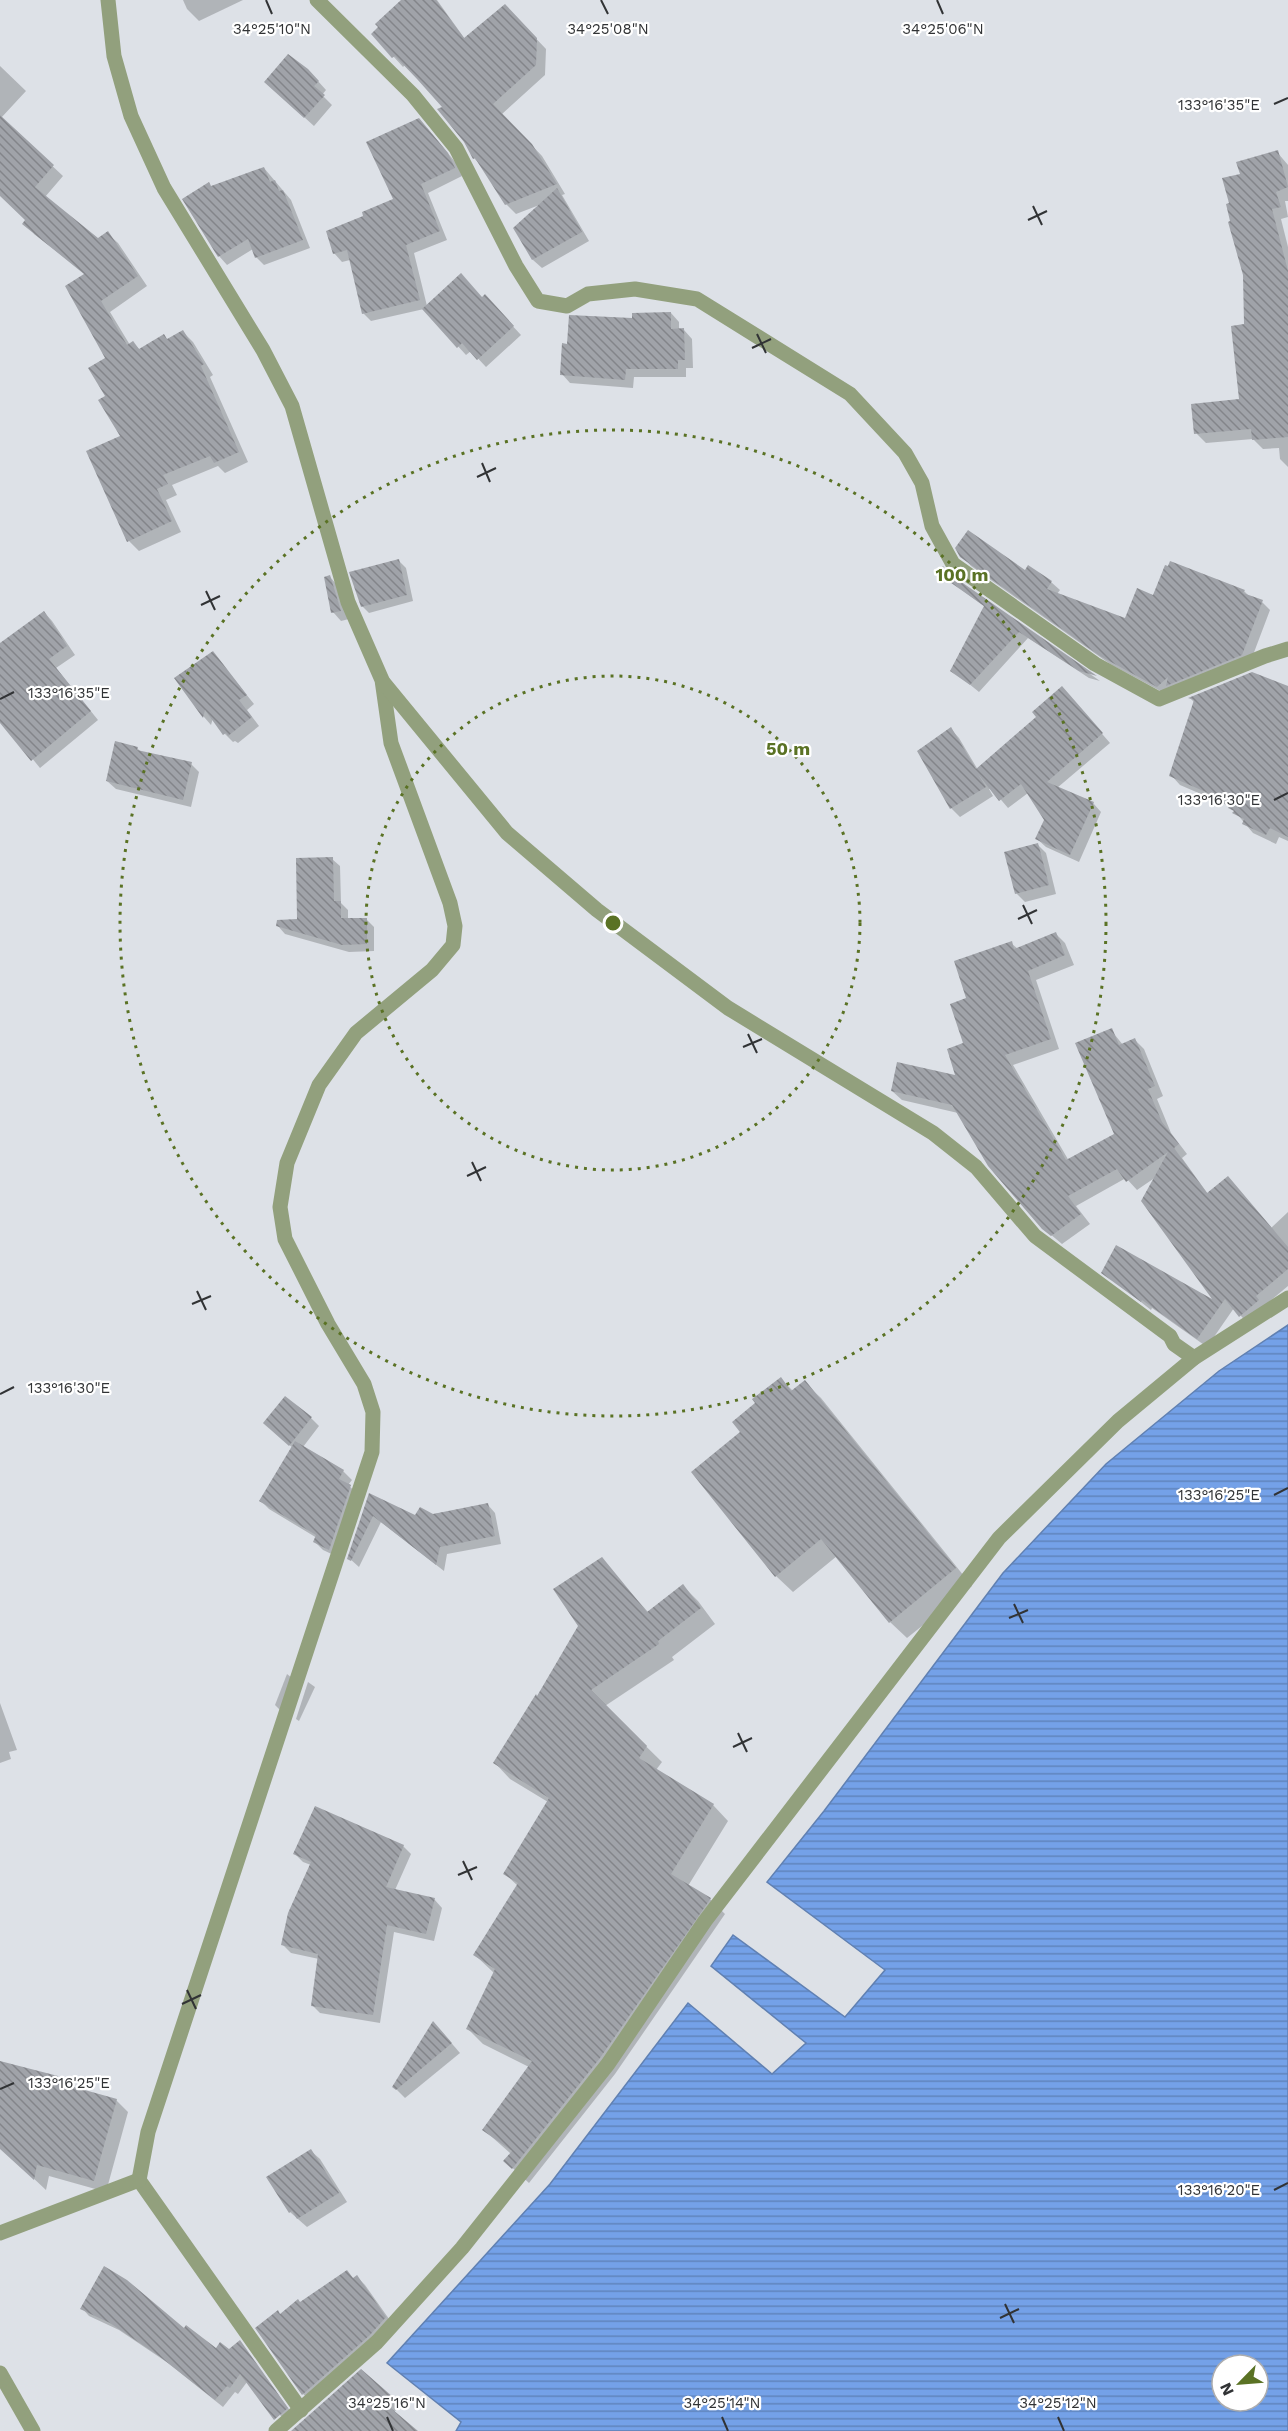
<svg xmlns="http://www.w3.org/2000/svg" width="1288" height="2431" font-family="'Work Sans',sans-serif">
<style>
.water{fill:url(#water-rules);stroke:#6080b2;stroke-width:1.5;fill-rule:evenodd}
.shadow{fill:#0003}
.building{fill:url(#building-back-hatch)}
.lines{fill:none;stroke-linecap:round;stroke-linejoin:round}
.minor{stroke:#92a07d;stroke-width:15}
.ticks{fill:none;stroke:#313335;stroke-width:2}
.ring{fill:none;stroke:#5a7224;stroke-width:3;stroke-dasharray:3 6}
.ticks-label{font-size:15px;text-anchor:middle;fill:#313335;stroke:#fff;stroke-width:4.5;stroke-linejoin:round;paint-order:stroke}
.centre{fill:#5a7224;stroke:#fff;stroke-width:3}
.ring-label{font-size:18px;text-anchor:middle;font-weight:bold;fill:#5a7224;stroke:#fff;stroke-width:4.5;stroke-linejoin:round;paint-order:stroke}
</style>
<defs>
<pattern id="water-rules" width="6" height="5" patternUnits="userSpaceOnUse" patternTransform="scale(1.5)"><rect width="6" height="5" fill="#74a1e8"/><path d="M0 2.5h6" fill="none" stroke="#6084bd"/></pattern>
<pattern id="building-back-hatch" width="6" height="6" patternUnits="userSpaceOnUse" patternTransform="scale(1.5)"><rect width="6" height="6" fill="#a0a3a9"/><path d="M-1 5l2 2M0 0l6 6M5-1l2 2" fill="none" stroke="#83858a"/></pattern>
</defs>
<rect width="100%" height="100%" fill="#dde1e7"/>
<path class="water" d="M1288,1325V2431H456L461,2422L387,2363L550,2184L688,2003L772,2074L806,2043L711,1966L733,1935L845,2017L885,1970L767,1882L824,1811L1003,1573L1106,1464L1219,1371ZM1222,2365H1258V2401H1222Z"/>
<g class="shadow">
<polygon points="183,0 243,0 199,21 187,9"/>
<polygon points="403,0 437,0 465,39 505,6 546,49 545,75 502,114 542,156 565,194 562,195 589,241 542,268 533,260 515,228 542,204 516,214 506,204 483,168 474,158 444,107 405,65 403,67 373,34"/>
<polygon points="0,66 26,91 1,118 63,176 45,197 98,240 107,233 118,243 147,286 110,312 130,345 133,343 140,350 168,340 183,332 193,342 213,375 210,377 248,462 225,473 218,466 172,485 177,495 166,500 181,532 139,551 129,541 122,437 107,396 107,358 90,277 34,234 27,220 0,195"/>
<polygon points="317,80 326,90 322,95 332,105 314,126 274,90"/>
<polygon points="427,128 456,163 462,176 428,193 447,240 414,253 427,306 482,298 493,305 521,335 486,367 471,351 466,355 424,309 371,321 363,313 350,260 342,262 334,253 365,217 396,200"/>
<polygon points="1277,152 1288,165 1288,201 1285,201 1288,217 1281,219 1288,247 1288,467 1280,459 1279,448 1263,449 1253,439 1206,443 1196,433 1240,401 1246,326 1244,274 1231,204 1242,175"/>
<polygon points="264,168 291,200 310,248 264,265 256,257 253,249 227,265 219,256 212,187"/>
<polygon points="671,313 679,322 679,330 684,330 692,339 693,368 686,368 686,377 634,377 633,388 570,383 562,374 568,346 633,320"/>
<polygon points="962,556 1025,572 1051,582 1060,590 1057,594 1126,620 1154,597 1244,591 1250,597 1262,602 1270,610 1250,663 1166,694 1110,664 971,566"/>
<polygon points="399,561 406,568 413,601 369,613 362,606"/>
<polygon points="939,573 951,576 1100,681 1089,678 1028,638 979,692 952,670 985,607"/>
<polygon points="330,577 338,586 349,619 341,621 333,612"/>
<polygon points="44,612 52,621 75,655 56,668 98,720 40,768 0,719 0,645"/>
<polygon points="213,653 254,704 247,710 259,726 238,743 235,741 233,742 225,734 213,718 211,725 204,717 176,679"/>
<polygon points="1288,688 1288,841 1279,837 1276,844 1253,833 1231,807 1180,785 1171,775 1195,703 1190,698"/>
<polygon points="1070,697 1110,743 1057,788 1093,803 1101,812 1079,862 1046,847 1037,839 1045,820 1028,793 1008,808 991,788 989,789 993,796 960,817 951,808 919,751 951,729 959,738 978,770"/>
<polygon points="137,748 141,752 191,764 199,772 191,807 116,789 107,781"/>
<polygon points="1037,844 1046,853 1056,894 1025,902 1016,893"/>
<polygon points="332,859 340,866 341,903 348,910 348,920 366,919 374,927 374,951 349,952 285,934 278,926 299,921"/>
<polygon points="1055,933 1065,943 1074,965 1036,980 1059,1049 1013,1065 1069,1161 1116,1135 1111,1030 1123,1045 1135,1040 1144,1049 1163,1096 1157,1099 1171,1133 1187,1154 1182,1158 1208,1194 1228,1178 1271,1228 1288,1212 1288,1286 1264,1306 1249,1325 1234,1308 1207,1347 1152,1308 1151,1310 1103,1272 1218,1303 1156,1177 1137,1190 1126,1178 1076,1206 1090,1224 1062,1244 1043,1228 958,1113 902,1100 892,1091 957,1077 965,1044 968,999 1011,943 1018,949"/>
<polygon points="781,1379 793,1391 804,1382 821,1398 972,1586 907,1638 890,1622 837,1556 793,1592 776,1576 742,1432 757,1403"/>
<polygon points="311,1418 319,1426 303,1447 343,1471 352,1480 348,1485 359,1495 338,1557 323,1550 315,1542 317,1538 269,1509 261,1501 293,1448 274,1432"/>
<polygon points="370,1495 415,1517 488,1505 495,1513 501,1544 447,1554 444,1571 381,1522 359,1567 349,1558"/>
<polygon points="601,1559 648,1612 683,1586 698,1601 715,1624 672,1657 674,1660 605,1706 662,1762 656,1770 713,1805 728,1821 688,1886 710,1899 725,1914 615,2074 529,2183 505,2161 511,2154 484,2130 529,2067 483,2044 468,2029 494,1973 475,1955 518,1886 505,1874 548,1802 510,1779 495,1763 538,1698 580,1626"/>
<polygon points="287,1674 292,1678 281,1711 275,1705"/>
<polygon points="308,1682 315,1687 299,1721 296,1719"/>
<polygon points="0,1703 17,1750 9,1752 11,1759 0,1763"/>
<polygon points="403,1846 411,1854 395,1890 434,1899 442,1908 434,1941 394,1932 380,2023 320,2013 312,2005 319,1959 291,1953 283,1945 311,1865 303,1862 295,1854"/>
<polygon points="441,2031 460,2053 405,2098 394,2087"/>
<polygon points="0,2063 57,2077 66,2087 116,2100 128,2112 106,2192 49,2176 46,2190 0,2147"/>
<polygon points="311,2151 320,2159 347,2202 307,2227 290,2212 268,2178"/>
<polygon points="347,2272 354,2279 357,2277 365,2285 394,2326 312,2402 303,2394 257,2328 300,2304"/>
<polygon points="82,2308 184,2330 216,2350 229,2351 240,2342 294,2416 287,2422 247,2382 238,2394 235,2392 223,2407 168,2363 119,2330 89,2316"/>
<polygon points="392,2398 400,2406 394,2412 415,2431 293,2431"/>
</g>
<g class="building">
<polygon points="401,0 436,0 464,38 505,4 537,38 536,65 493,104 532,144 557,184 505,205 475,158 473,159 464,142 437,109 442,107 417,79 395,56 392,58 371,34 378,27 375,24"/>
<polygon points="288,54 308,69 319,81 314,86 325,95 304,118 264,82"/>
<polygon points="0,115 54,165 35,187 98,238 108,231 138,276 101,301 127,345 133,341 139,349 164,334 167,339 183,330 204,364 201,366 239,452 214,463 210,456 163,475 168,484 157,489 172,521 127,542 86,451 120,436 98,400 105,396 88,368 105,358 65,286 84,274 22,224 25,220 0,196"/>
<polygon points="419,118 448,153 455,168 421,184 440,231 406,245 420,300 362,314 347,250 333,254 326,231 363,216 362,212 393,199 366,142"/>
<polygon points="1278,150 1288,187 1276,192 1281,207 1272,209 1288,271 1288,437 1252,440 1251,429 1194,434 1191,404 1239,399 1231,326 1244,324 1243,275 1228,222 1230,221 1226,204 1229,203 1222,178 1240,174 1236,162"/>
<polygon points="264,167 270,182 275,180 279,191 283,190 303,240 255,258 248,239 218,257 182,199 209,182 211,186"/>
<polygon points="557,188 582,232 532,260 513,228"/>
<polygon points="461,273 482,297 485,294 514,326 477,360 462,343 457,348 422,309"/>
<polygon points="671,312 671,329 684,328 685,360 678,360 678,369 626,369 625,380 560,375 562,343 567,344 569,315 632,318 632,313"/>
<polygon points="968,530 1025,570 1028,565 1052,581 1047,589 1125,618 1137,588 1153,595 1165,565 1168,566 1170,561 1245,590 1243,593 1263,600 1242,655 1166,686 1168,677 1157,687 1100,656 960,557 955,548"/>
<polygon points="399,559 407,595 361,607 349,572"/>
<polygon points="943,566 947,572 1097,676 1079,671 1019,632 970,685 950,671 984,606 937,573"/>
<polygon points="330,575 341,611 331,613 324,577"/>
<polygon points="44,611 67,646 49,659 91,711 31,761 0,723 0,643"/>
<polygon points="213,651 247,695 239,700 252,717 228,736 226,733 223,735 205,710 203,718 174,678"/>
<polygon points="1252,672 1288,686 1288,837 1270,828 1266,835 1242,824 1244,819 1232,813 1234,811 1228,808 1231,803 1169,776 1194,700 1188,698"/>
<polygon points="1062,686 1103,733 1047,782 1094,802 1070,855 1035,839 1044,820 1021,784 999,801 978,774 986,787 950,809 917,751 951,727 976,769 1036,717 1032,712"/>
<polygon points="115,741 138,747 137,750 192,762 183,800 106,781"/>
<polygon points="1038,843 1049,885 1015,894 1004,852"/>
<polygon points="333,857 334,901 341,901 341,918 367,918 367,944 342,945 276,926 277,920 297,919 296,858"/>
<polygon points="1056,932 1065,955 1028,971 1051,1039 1005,1055 1066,1160 1114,1134 1075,1043 1112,1028 1119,1045 1135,1038 1155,1086 1148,1089 1162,1122 1179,1144 1174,1148 1207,1193 1228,1176 1288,1247 1288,1269 1256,1296 1259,1300 1239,1317 1225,1299 1197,1339 1142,1300 1141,1302 1101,1273 1116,1245 1212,1299 1141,1201 1168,1152 1126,1182 1117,1169 1068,1196 1081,1214 1051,1236 1042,1229 988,1166 952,1105 891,1091 897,1062 955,1075 947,1049 963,1043 950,1004 966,998 954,961 1012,941 1014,949"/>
<polygon points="781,1377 791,1391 805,1380 956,1568 889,1623 821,1539 775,1577 691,1472 740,1432 732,1422 755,1403 752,1399"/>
<polygon points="285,1396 312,1417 289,1446 263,1423"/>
<polygon points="295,1441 344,1470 339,1479 351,1485 329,1550 313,1542 316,1535 259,1501"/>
<polygon points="369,1493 415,1515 420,1507 433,1514 488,1503 495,1536 440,1547 436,1565 373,1516 351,1561 347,1559"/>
<polygon points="602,1557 647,1612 683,1584 701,1608 658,1641 659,1644 591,1690 647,1746 639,1758 714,1804 671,1874 711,1898 600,2058 512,2169 503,2161 512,2151 482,2130 532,2061 466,2029 495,1969 473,1955 518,1883 503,1874 549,1798 493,1763 536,1694 537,1696 578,1626 553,1589"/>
<polygon points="315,1806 404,1845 386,1887 435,1898 426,1934 387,1925 373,2015 311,2006 318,1954 281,1945 288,1913 311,1862 293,1854"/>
<polygon points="433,2021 452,2043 396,2090 392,2087"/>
<polygon points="0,2061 58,2076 56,2082 117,2099 94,2181 37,2165 34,2180 0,2149"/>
<polygon points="311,2149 339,2193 297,2219 292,2211 289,2213 266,2177"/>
<polygon points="104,2266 127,2280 184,2328 186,2325 216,2348 220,2342 229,2349 240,2340 288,2408 274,2420 240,2374 230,2388 227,2386 215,2400 159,2356 110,2323 80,2309"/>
<polygon points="347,2270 353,2278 357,2275 386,2317 370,2335 302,2395 255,2328 278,2310 280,2314 298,2299 300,2302"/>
<polygon points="361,2369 393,2397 386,2404 418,2431 291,2431"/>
</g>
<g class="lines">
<g class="minor">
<polyline points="108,0 114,56 131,116 164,188 263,350 292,406 348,602 382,680 391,743 450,903 455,926 453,945 432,970 356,1033 319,1085 287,1163 280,1207 285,1239 328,1324 364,1384 373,1412 372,1452 148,2132 139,2180 301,2410"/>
<polyline points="317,0 413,95 456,148 516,266 538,301 567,306 588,294 635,289 697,299 850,394 905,453 922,483 932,526 953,564 1095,664 1159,699 1265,656 1288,649"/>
<polyline points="383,682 507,833 597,910 728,1008 933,1133 976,1167 1035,1236 1170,1336 1174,1344 1194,1358"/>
<polyline points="0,2233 139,2180"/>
<polyline points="0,2373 33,2431"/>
<polyline points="276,2431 377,2342 462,2248 608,2064 705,1921 999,1538 1118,1421 1194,1358 1288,1298"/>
</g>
</g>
<path class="ticks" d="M266,0L272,14M601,0L608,14M937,0L943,14M1274,104L1288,98M1033,206L1042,225M1028,220L1047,211M757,334L766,353M752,348L771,339M482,463L490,482M477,477L496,468M206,591L215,610M201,605L220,596M0,699L14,692M1274,800L1288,793M1023,905L1032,924M1018,919L1037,910M748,1034L757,1053M743,1047L762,1039M472,1162L481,1181M467,1176L486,1167M197,1291L206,1310M192,1304L211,1296M0,1394L14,1387M1274,1495L1288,1488M1014,1604L1023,1623M1009,1618L1028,1610M738,1733L747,1752M733,1747L752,1738M463,1861L472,1880M458,1875L477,1867M187,1990L196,2009M182,2004L201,1995M0,2089L14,2083M1274,2190L1288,2183M1005,2304L1014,2323M1000,2318L1019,2309M387,2417L393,2431M722,2417L728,2431M1058,2417L1064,2431"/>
<g class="ring">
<circle cx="613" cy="923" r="247"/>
<circle cx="613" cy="923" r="493"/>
</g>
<g class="ticks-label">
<text x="272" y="34">34°25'10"N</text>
<text x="608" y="34">34°25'08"N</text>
<text x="943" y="34">34°25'06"N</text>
<text x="1219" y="110">133°16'35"E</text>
<text x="69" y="698">133°16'35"E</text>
<text x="1219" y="805">133°16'30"E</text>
<text x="69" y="1393">133°16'30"E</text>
<text x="1219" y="1500">133°16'25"E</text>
<text x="69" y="2088">133°16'25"E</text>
<text x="1219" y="2195">133°16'20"E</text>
<text x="387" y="2408">34°25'16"N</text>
<text x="722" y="2408">34°25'14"N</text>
<text x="1058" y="2408">34°25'12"N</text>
</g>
<circle cx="613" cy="923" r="9" class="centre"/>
<g class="ring-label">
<text x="962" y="581">100 m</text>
<text x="788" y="755">50 m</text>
</g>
<g transform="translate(1240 2383) rotate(245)"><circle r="28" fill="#ffffff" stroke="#adadae" stroke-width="1.5"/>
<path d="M0-4.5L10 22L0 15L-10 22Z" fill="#5a7224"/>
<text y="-9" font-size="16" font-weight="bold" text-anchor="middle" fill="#313335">N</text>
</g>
</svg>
